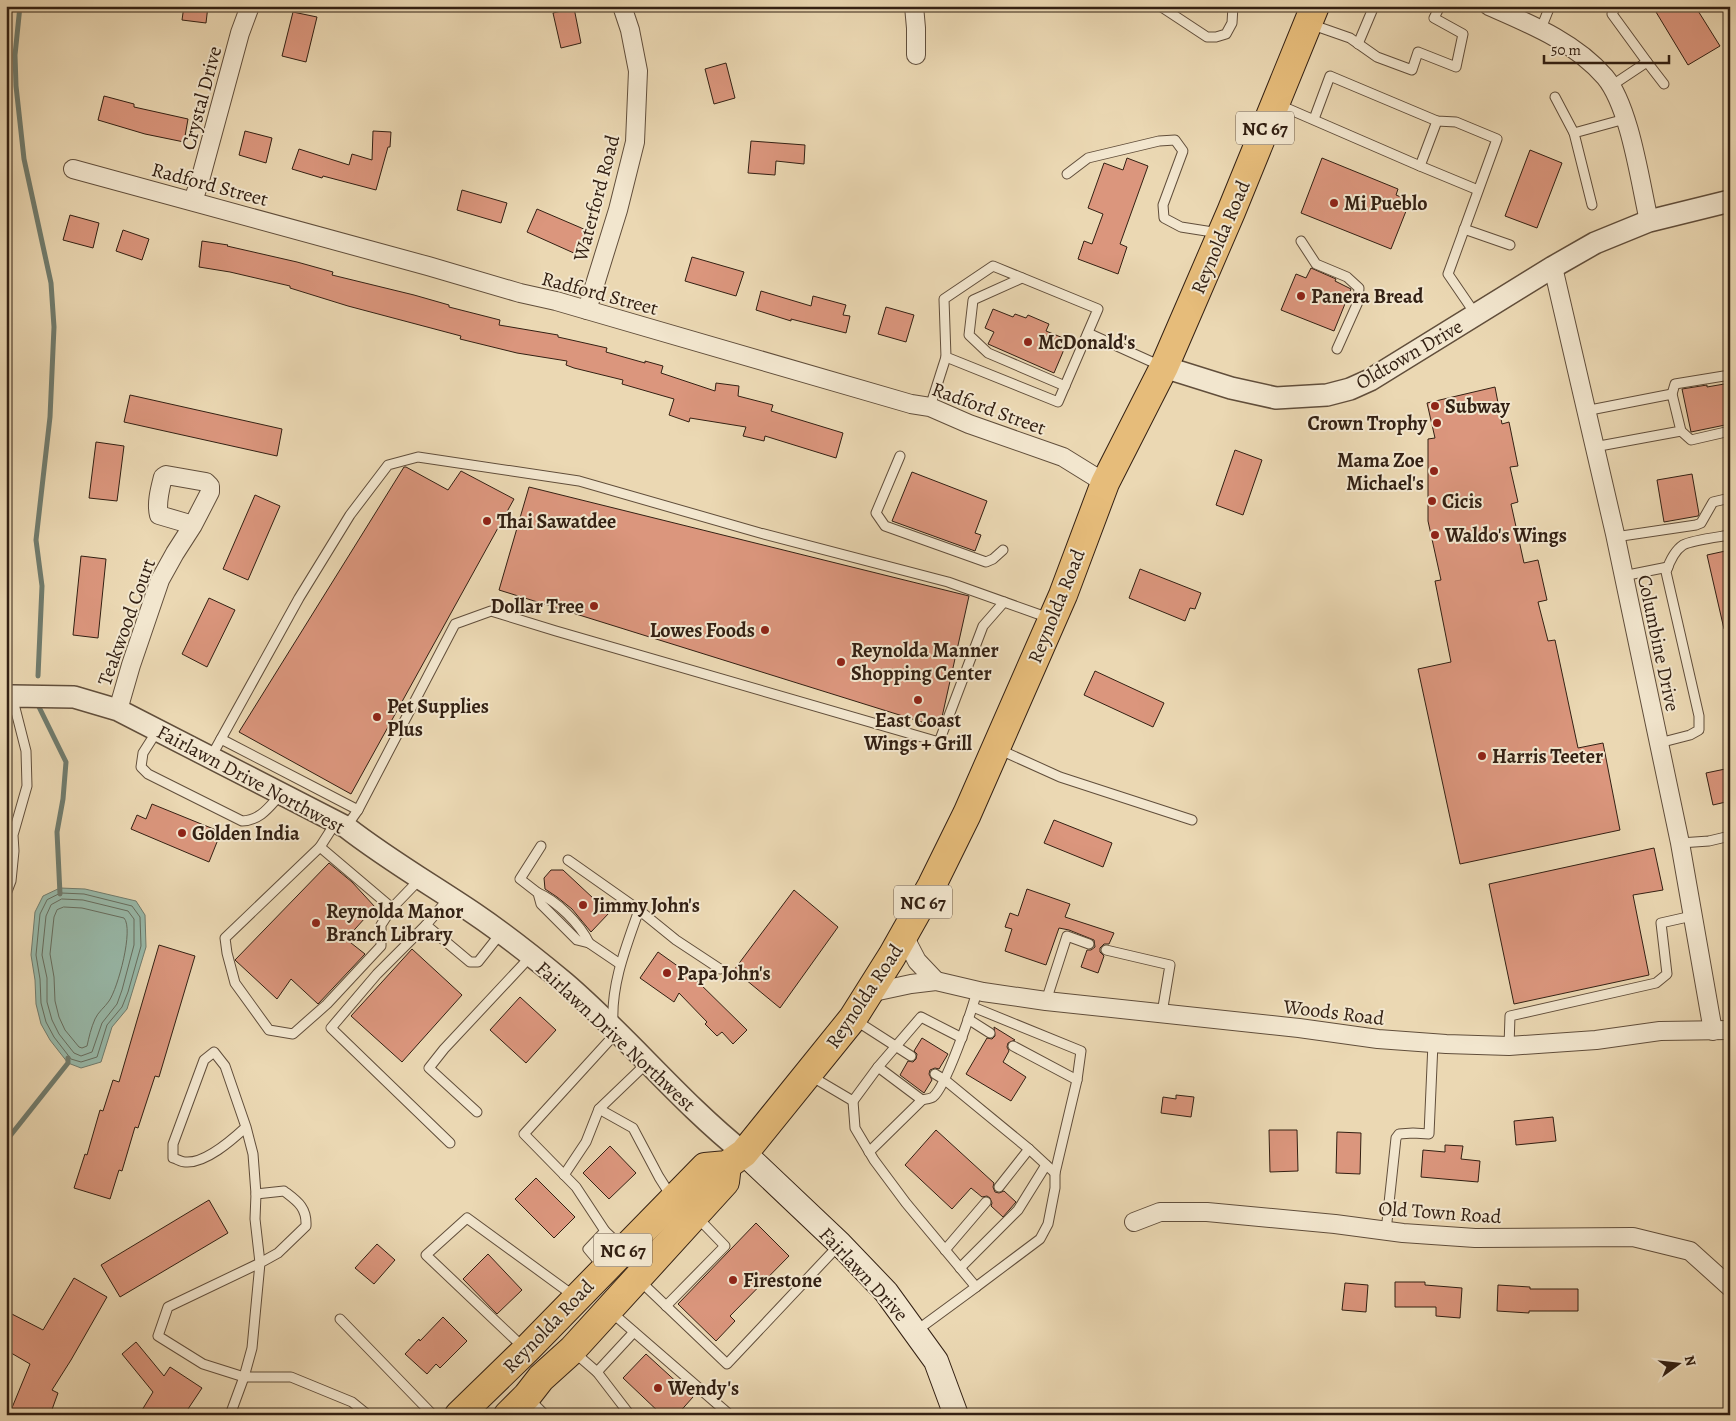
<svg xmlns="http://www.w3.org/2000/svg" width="1736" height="1421" font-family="Alegreya,serif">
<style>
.water{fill:#98baab;stroke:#707c6e}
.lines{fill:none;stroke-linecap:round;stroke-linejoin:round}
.shore{stroke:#666d5f;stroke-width:1}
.stream{stroke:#707c6e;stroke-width:5}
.building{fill:#db967d;stroke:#332013}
.service-casing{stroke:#614e3b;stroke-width:11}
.minor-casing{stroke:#614e3b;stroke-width:20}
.tertiary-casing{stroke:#614e3b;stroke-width:24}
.secondary-casing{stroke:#332013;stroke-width:26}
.primary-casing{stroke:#332013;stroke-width:30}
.service{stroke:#f2e6ce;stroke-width:9}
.minor{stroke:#f2e6ce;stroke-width:18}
.tertiary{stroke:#f2e6ce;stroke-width:21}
.secondary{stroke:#f2e6ce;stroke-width:24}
.primary{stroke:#e6bc7a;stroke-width:28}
.poi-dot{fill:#8f2418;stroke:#f2e6ce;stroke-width:2}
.labels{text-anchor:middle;stroke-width:4;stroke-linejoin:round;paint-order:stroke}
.shield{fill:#f2e6ce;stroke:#6c5b4b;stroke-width:1}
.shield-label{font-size:19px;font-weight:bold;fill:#332013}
.street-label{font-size:20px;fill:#332013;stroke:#f2e6ce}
.poi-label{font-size:20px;font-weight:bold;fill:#332013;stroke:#f2e6ce;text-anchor:start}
</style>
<rect width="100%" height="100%" fill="#ebd8b3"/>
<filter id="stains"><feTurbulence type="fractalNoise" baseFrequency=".004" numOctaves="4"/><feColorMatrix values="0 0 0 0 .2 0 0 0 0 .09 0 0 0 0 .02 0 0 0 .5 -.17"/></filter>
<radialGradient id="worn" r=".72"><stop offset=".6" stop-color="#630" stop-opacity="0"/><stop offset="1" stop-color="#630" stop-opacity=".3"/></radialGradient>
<polygon class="water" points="60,888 85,889 136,901 145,915 146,947 127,1009 112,1027 101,1062 81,1068 68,1063 50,1040 41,1024 36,1004 35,980 31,955 35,912 43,896"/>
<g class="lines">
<g class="shore">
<polygon points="61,893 84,894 132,906 140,917 141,946 128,992 122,1007 107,1025 97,1057 81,1062 71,1059 54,1037 46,1022 41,1003 40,979 36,955 40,914 47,900"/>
<polygon points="62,899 83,900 128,911 134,919 134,945 122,990 117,1004 102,1023 92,1052 81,1056 74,1053 59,1034 52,1020 47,1002 47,978 42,955 46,916 51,905"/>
<path d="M64,907L82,908L124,918C134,929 118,988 109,1001C105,1007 98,1012 95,1019C91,1028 89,1037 87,1046L82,1048L79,1047L65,1030L59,1017L55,1001L54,977L50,954L54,917L57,910Z"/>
</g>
<g class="stream">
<polyline points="20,6 15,55 16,86 24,159 51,283 54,327 50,417 36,540 42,586 38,676"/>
<polyline points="39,707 66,762 63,799 57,832 60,894"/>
<polyline points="6,1141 68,1063 68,1058"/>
</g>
</g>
<g class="building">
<polygon points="184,6 208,6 206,23 182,20"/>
<polygon points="1665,6 1695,6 1720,46 1688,65 1656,12"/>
<polygon points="574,8 581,43 561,48 553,13"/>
<polygon points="293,12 317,17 306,62 282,56"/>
<polygon points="726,63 735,98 714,104 705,69"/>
<polygon points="104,96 134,104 134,107 188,119 184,142 145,134 98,120"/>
<polygon points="245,131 272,138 266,163 239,155"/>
<polygon points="373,131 391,132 390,147 388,147 376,190 323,176 322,178 292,169 299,149 349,165 352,154 372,160"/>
<polygon points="751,141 805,145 804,164 776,161 775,175 748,173"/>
<polygon points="1530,150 1562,163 1537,228 1505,216"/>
<polygon points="1127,158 1148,166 1120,244 1127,247 1118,274 1078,259 1084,241 1092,244 1103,214 1088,208 1104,163 1123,170"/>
<polygon points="1322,158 1398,189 1396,195 1410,201 1391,249 1301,213"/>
<polygon points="462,190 507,203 501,223 457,210"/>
<polygon points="537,209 586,230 576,254 527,232"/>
<polygon points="70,215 99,223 93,248 63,240"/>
<polygon points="123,230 149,239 142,260 116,251"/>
<polygon points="202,241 228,245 227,246 297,262 333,272 332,275 414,295 449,305 449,307 500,320 499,325 558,335 558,337 607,348 606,352 645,363 645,361 663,366 661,373 715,391 716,383 739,386 738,396 773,405 771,411 843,433 836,458 765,436 764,441 743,436 746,427 690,418 689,422 669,415 674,399 622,384 623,380 574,368 566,365 567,361 517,353 460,339 461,336 348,306 290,288 290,286 230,272 199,267"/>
<polygon points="692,257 744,272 736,296 685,281"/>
<polygon points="1311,268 1336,279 1335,281 1351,289 1334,331 1281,310 1296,274 1306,278"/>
<polygon points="761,291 811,306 813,296 846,305 843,315 850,316 846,333 791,319 791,321 756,310"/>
<polygon points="886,307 914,315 906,342 878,334"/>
<polygon points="993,309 1013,317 1015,314 1026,318 1028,315 1049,324 1046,331 1068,340 1054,373 988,344 994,332 985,328"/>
<polygon points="1730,383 1730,424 1691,432 1682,389 1707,385 1707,387"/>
<polygon points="1495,387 1502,424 1509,422 1518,466 1510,467 1518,502 1511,504 1524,563 1538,560 1547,600 1538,602 1548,641 1555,640 1578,748 1603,743 1620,830 1460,864 1418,669 1451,662 1435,581 1441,580 1428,521 1428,439 1435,438 1427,403"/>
<polygon points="130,395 282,429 277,456 124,422"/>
<polygon points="96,442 124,446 117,501 89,498"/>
<polygon points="1235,450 1262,460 1243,515 1216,505"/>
<polygon points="404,467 406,467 448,490 461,471 514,499 351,794 239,732"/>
<polygon points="912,472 987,501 975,533 981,535 975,551 892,521"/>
<polygon points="1692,474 1699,514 1698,516 1664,522 1657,480"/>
<polygon points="529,487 969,596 942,717 938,727 499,590"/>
<polygon points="255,495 280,506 248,580 223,569"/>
<polygon points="1730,550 1730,629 1724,629 1707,555"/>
<polygon points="81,556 106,559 98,638 73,635"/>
<polygon points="1140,569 1201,593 1195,609 1190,608 1185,621 1129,598"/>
<polygon points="209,598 235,610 207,667 182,654"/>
<polygon points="1095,671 1164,703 1153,727 1084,695"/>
<polygon points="1730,768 1730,801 1713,805 1706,773"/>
<polygon points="152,804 221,832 209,862 131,829 137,815 146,819"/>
<polygon points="1054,820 1112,843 1103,867 1044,843"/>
<polygon points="1654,848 1663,890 1633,895 1649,975 1514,1004 1489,884"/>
<polygon points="329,863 352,882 375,907 346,939 365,954 318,1004 291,979 277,999 235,960"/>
<polygon points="551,870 563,870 609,913 591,932 572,909 557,897 545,889 544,878"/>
<polygon points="1027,889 1070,904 1065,917 1114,933 1109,944 1104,944 1100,948 1100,952 1104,956 1098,973 1081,967 1087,950 1091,950 1095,947 1094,940 1069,930 1059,928 1046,965 1005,951 1012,929 1005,927 1010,913 1018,916"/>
<polygon points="794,890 838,927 780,1008 734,970"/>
<polygon points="159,945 195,956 159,1077 155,1076 138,1128 135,1127 122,1171 119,1170 110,1199 74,1188 85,1154 87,1155 100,1110 103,1111 113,1080 119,1082"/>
<polygon points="412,949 462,995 402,1062 351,1016"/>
<polygon points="658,952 693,977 747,1030 733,1044 722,1032 717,1036 705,1024 707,1022 679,993 674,1002 640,978"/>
<polygon points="520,997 556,1030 526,1063 490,1030"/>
<polygon points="994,1027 1015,1040 1008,1043 1007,1047 1009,1051 1003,1062 1026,1077 1011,1101 966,1074 987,1038 992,1039 995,1036"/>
<polygon points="922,1038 948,1054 939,1069 935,1068 930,1070 929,1074 932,1080 924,1093 900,1075 908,1061 913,1062 916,1059 917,1054 914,1051"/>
<polygon points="1176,1095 1194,1097 1191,1117 1161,1113 1163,1097 1176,1099"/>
<polygon points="1553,1117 1556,1141 1516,1145 1514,1121"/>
<polygon points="936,1130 994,1183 993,1187 995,1192 999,1193 1004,1191 1016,1202 1003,1217 991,1206 992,1203 990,1198 987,1196 982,1197 971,1188 952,1209 905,1165"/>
<polygon points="1269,1130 1297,1130 1298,1171 1270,1172"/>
<polygon points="1337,1132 1361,1133 1360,1174 1336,1173"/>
<polygon points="1445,1145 1463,1146 1461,1159 1480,1161 1478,1182 1421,1177 1423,1150 1445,1152"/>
<polygon points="610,1146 636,1173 609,1199 583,1173"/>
<polygon points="536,1178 575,1217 554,1238 515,1199"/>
<polygon points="209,1200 228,1233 120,1297 101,1265"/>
<polygon points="756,1223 789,1256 730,1316 735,1321 716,1341 678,1304"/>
<polygon points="377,1244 395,1260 374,1284 355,1268"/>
<polygon points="488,1254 522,1290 497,1314 463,1279"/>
<polygon points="74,1278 107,1297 71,1360 52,1390 58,1393 50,1415 9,1415 30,1364 6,1350 6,1311 43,1330"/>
<polygon points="1395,1282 1425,1282 1425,1285 1462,1288 1460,1318 1436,1316 1436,1307 1395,1307"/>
<polygon points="1345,1283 1368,1285 1366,1312 1342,1310"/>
<polygon points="1498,1285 1530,1287 1530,1289 1578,1289 1578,1311 1529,1311 1529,1313 1497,1311"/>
<polygon points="443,1317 467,1341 440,1368 436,1364 427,1374 405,1354 419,1339 420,1341"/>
<polygon points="136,1342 164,1376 170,1367 202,1388 184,1415 139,1415 153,1392 122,1354"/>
<polygon points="646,1354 693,1397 677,1415 662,1415 623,1378"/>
</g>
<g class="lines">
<g class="service-casing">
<g id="service">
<polyline points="1160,6 1207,37 1216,37 1226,34 1232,23 1233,6"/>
<polyline points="1310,24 1350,38 1377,57 1412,70 1418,52 1456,67 1463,34 1434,18 1440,6"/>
<polyline points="1540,31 1550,6"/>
<polyline points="1358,44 1374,6"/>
<polyline points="1647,62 1664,84"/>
<polyline points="1611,86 1647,62 1612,14 1616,6"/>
<polyline points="1555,97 1574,133"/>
<polyline points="1277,104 1420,166 1437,121"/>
<polyline points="1314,119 1330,76 1437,121 1456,122 1497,139 1448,274 1476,315"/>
<polyline points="1420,166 1478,190"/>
<polyline points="1067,174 1088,158 1159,141 1175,140 1183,151 1163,205 1164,218 1181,227 1219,233"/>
<polyline points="1592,205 1574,133 1625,119"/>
<polyline points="1464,229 1510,245"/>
<polyline points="1301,241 1316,264 1347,277 1359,288 1358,302 1337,349"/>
<polygon points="993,266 1098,309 1058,402 946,357 944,299"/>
<polyline points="1022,278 973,300 969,335 988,353 1065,386"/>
<polyline points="1088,333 1161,366"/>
<polyline points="1672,394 1675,384 1730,375"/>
<polyline points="930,407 946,357"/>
<polyline points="1585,411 1672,394 1681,431 1594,447"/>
<polyline points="1681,431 1691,440 1730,431"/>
<polyline points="900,456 876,513 885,526 986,562 993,559 1003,550"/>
<polyline points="1615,537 1696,525 1701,523 1713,502 1730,498"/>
<polyline points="1623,576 1668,567"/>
<path d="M157,731L143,753L141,767L148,774L242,821C261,820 269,807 281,794"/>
<polyline points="221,739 358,810 346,827"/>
<path d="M1659,743L1690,735L1699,730V716L1666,572C1669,563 1674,551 1683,545C1692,540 1719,537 1730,535"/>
<polyline points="998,749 1060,777 1192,820"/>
<polyline points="211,757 299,598 350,515 388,465 418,457 579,481 760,533 948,582 1049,618"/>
<polyline points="358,810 455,624 491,611 556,631 939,742 983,626 1004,602"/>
<polyline points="336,822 320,847 225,938 227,953 235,983 269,1030 293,1034 327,1004 381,946 381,925 392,908"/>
<polyline points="1680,843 1709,841 1730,836"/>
<polyline points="541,846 520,879 538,893 541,904 577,940 589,943 620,964"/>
<polyline points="320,847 392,908 420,879"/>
<path d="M568,860L639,910C626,947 611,984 613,1023"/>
<path d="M538,893C557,901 580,924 589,943"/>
<polyline points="6,894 11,881 14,851 13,835 27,786 26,751 12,696"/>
<polyline points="449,898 426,925 470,962 478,962 501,933"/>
<polyline points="639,910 676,940 720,969"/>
<polyline points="426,925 377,974 331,1028 450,1143"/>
<polyline points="1106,950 1170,965 1162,1013"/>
<polyline points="1046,1001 1067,936 1089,944"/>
<polyline points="973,1007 1081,1051 1077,1080 1055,1173 1055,1188 1048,1224 1040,1239 976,1287"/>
<polyline points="968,1019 990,1033"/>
<polyline points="855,1020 911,1056"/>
<polyline points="617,1032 524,1134 576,1187 605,1231 623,1248"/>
<polyline points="1013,1046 1077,1080"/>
<polyline points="1509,1046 1510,1016 1656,983 1667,974 1661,923 1692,916"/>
<polyline points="935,1074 945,1080 1029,1149 1055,1173"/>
<polyline points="809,1075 853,1101 878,1067 921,1017 962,1038"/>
<path d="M922,1100C925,1099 930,1099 933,1097C946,1087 972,1010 977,991"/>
<polyline points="853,1101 855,1128 874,1160 906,1203 976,1287 916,1331"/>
<polyline points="599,1109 633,1128 659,1177 671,1196"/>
<polyline points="477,1112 429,1068 444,1049 531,956"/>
<path d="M246,1127C232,1140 205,1164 185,1162C181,1162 177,1159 173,1158V1144L204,1060L214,1052L225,1066L246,1127L253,1154L256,1194L255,1219L260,1263L168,1307L158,1336L203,1364L244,1377H291L352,1402L368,1415"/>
<polyline points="869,1152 922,1100 878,1067"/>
<polyline points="564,1175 586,1142 599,1109 647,1063"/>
<polyline points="999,1187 1029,1149"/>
<polyline points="1386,1231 1396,1138 1399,1134 1413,1133 1429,1134 1433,1043"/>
<polyline points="945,1250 986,1202"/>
<polyline points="604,1268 588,1249 605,1231"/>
<polyline points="960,1268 1018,1210 1046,1165"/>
<polyline points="639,1280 727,1364 840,1244"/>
<polyline points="666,1306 725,1246 696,1216"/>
<polyline points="610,1311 730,1415"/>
<polyline points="340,1319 433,1415"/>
<polyline points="524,1348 426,1255 467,1218 574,1296"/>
<polyline points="574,1352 597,1372"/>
<polyline points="529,1399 545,1415"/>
<path d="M230,1415L244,1377L252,1348L260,1263L278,1253L306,1226C307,1207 297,1201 284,1191L256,1194"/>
<polyline points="630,1415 597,1372 634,1332"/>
</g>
</g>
<g class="minor-casing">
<g id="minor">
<polyline points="914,6 916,28 916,55"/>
<path d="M1489,6C1530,24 1575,42 1605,77C1630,107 1640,182 1649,221"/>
<polyline points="73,169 428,266 520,293 556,301 911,404 930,407 969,424 1063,457 1105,483"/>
<polyline points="193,200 199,184 240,33 250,6"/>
<polyline points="1553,267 1615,534 1680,843 1713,1031"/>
<polyline points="587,310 618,210 635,142 638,71 630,30 622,6"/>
<path d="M118,710L131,665L160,580L175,553L193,525L210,492V486L206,482L166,475L163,477C160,489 156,503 159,515L193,525"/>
<polyline points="904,936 917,961 936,981"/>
<polyline points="869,993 911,984 936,981 983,992 1046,1001 1299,1028 1378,1039 1446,1044 1509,1046 1596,1040 1660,1031 1730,1030"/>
<polyline points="1134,1222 1160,1212 1207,1212 1335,1224 1403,1233 1475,1238 1633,1237 1690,1251 1730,1287"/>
</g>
</g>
<g class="tertiary-casing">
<g id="tertiary">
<polyline points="1164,367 1231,388 1276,398 1327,395 1350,389 1370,380 1553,267 1595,243 1649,221 1730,201"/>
<path d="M6,697L12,696L74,697L118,710L346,827C387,859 432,885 475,914C506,935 536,959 565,983C628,1037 680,1102 744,1153"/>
</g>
</g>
<g class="secondary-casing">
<polyline id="secondary" points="744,1153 840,1244 886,1292 936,1361 956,1415"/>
</g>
<g class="primary-casing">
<g id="primary">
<polyline points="459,1415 526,1350 705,1167 727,1165 744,1153 853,1018 892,956 932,885 967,814 1063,595 1105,483 1164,367 1193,300 1231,212 1315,6"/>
<polyline points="508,1415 527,1396 541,1378 572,1350 725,1182 727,1165"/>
</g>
</g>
<use href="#service" class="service"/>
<use href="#minor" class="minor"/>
<use href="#tertiary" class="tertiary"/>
<use href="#secondary" class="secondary"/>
<use href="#primary" class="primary"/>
</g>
<g class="poi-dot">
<circle cx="1334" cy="203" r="5"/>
<circle cx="1301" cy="296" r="5"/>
<circle cx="1028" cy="342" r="5"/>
<circle cx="1435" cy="406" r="5"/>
<circle cx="1437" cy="423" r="5"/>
<circle cx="1434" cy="471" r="5"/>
<circle cx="1432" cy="501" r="5"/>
<circle cx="487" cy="521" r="5"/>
<circle cx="1435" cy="535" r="5"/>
<circle cx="594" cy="606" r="5"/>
<circle cx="765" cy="630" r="5"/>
<circle cx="841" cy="662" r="5"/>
<circle cx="918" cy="700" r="5"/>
<circle cx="377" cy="717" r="5"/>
<circle cx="1482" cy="756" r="5"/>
<circle cx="182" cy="833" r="5"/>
<circle cx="583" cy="905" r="5"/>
<circle cx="316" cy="923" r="5"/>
<circle cx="667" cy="973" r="5"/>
<circle cx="733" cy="1280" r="5"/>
<circle cx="658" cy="1388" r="5"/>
</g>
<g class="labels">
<g class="shield">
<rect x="1236" y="111.5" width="58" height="33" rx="4"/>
<rect x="894" y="885.5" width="58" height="33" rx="4"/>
<rect x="594" y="1233.5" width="58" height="33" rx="4"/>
</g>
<g class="shield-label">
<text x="1265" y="135">NC 67</text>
<text x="923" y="909">NC 67</text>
<text x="623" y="1257">NC 67</text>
</g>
<g class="street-label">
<text transform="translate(201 98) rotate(-75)" y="7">Crystal Drive</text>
<text transform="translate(210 184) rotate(15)" y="7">Radford Street</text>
<text transform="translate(596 198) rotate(-75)" y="7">Waterford Road</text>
<text transform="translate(1220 237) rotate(-67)" y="7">Reynolda Road</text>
<text transform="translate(600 293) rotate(15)" y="7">Radford Street</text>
<text transform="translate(1409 354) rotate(-30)" y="7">Oldtown Drive</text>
<text transform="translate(989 408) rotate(20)" y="7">Radford Street</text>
<text transform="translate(1056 606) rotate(-68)" y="7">Reynolda Road</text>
<text transform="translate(126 622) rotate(-70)" y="7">Teakwood Court</text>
<text transform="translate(1659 643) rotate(78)" y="7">Columbine Drive</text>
<text transform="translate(251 779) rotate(28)" y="7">Fairlawn Drive Northwest</text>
<text transform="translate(864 996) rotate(-56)" y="7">Reynolda Road</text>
<text transform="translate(1334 1012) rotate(7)" y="7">Woods Road</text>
<text transform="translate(616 1036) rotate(43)" y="7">Fairlawn Drive Northwest</text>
<text transform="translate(1440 1212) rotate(4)" y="7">Old Town Road</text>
<text transform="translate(864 1274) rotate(47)" y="7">Fairlawn Drive</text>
<text transform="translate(548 1326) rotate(-46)" y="7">Reynolda Road</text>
</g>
<g class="poi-label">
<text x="1344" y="210">Mi Pueblo</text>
<text x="1311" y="303">Panera Bread</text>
<text x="1038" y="349">McDonald's</text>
<text x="1445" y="413">Subway</text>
<text x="1427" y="430" text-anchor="end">Crown Trophy</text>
<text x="1424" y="467" text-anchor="end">Mama Zoe<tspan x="1424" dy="23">Michael's</tspan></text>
<text x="1442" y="508">Cicis</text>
<text x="497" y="528">Thai Sawatdee</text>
<text x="1445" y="542">Waldo's Wings</text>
<text x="584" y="613" text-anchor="end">Dollar Tree</text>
<text x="755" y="637" text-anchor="end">Lowes Foods</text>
<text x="851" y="657">Reynolda Manner<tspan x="851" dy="23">Shopping Center</tspan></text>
<text x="387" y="713">Pet Supplies<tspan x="387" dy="23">Plus</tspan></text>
<text x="918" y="727" text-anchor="middle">East Coast<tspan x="918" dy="23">Wings + Grill</tspan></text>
<text x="1492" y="763">Harris Teeter</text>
<text x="192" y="840">Golden India</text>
<text x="593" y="912">Jimmy John's</text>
<text x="326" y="918">Reynolda Manor<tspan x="326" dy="23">Branch Library</tspan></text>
<text x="677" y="980">Papa John's</text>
<text x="743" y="1287">Firestone</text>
<text x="668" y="1395">Wendy's</text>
</g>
</g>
<rect width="1736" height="1421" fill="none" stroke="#ebd8b3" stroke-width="25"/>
<rect x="8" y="8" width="1721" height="1406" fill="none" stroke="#332013" stroke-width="2.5"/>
<rect x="12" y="12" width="1711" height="1396" fill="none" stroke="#332013"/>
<g transform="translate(1678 1364) rotate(75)" stroke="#f2e6ce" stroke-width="4" paint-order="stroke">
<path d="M0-4L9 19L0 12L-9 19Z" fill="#332013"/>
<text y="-8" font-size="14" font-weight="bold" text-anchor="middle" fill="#332013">N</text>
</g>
<path d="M1544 55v8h125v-8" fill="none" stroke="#332013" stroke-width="2.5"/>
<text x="1551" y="55" font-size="15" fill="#332013" stroke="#f2e6ce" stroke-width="4" paint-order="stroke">50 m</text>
<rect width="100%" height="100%" filter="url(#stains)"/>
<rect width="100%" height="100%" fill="url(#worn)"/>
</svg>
